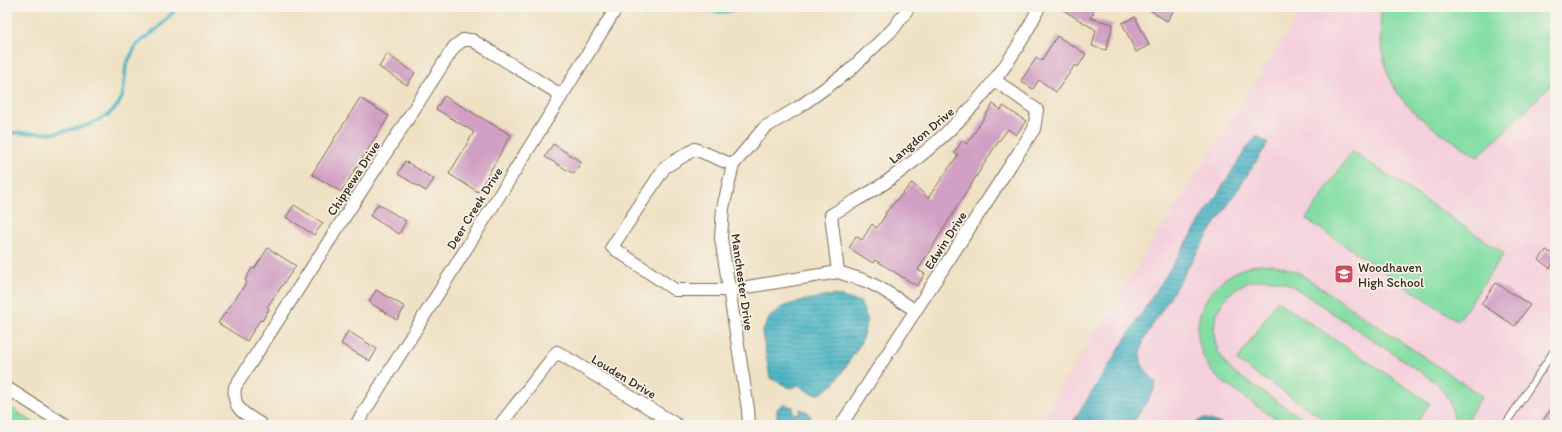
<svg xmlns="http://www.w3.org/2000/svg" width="1562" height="432" font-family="Itim,sans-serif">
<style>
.built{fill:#f4cfdc}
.grass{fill:url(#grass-tufts);stroke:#608461}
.pitch{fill:#84dea4;stroke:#608461}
.water{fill:url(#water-rules);stroke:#427072}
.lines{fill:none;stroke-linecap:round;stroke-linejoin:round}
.stream{stroke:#49b5c6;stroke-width:3.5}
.building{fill:#d09fc3}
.lane-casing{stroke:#7a6a58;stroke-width:8}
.street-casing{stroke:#7a6a58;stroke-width:14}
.lane{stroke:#fff;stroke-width:6}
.street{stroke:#fff;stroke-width:12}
.labels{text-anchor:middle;stroke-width:3.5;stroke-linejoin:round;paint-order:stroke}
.street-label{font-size:13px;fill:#3b2a1e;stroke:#f7f3e8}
.poi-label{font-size:13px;fill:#3b2a1e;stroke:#f7f3e8;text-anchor:start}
</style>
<defs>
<pattern id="grass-tufts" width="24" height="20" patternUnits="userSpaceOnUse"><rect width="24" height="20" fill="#84dea4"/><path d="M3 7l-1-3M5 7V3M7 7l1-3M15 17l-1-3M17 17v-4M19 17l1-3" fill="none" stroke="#73bf8d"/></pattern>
<pattern id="water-rules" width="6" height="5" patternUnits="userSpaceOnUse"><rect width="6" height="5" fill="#49b5c6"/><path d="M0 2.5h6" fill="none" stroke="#3e93a0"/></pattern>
</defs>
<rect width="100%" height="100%" fill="#f7f3e8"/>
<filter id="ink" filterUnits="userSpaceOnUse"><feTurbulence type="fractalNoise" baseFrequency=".025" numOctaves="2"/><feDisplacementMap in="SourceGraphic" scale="8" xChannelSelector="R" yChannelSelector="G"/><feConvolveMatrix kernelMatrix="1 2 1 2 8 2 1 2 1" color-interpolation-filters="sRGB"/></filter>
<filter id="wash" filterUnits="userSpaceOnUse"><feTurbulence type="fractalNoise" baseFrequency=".012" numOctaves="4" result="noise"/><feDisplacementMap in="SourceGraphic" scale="16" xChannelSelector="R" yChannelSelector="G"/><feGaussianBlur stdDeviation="0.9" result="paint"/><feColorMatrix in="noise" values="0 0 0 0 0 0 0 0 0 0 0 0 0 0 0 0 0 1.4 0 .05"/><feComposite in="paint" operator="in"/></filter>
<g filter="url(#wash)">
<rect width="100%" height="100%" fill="#efe1c4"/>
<polygon class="built" points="1304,7 1555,7 1555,425 1037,425 1228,123"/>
<polygon class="grass" points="7,405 37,425 7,425"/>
<g class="pitch">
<path d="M1382,7H1555V81L1478,157C1456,142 1430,128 1411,109C1384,84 1377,41 1382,7Z"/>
<polygon points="1352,151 1504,253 1458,321 1306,219"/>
<path d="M1261,264L1280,266L1299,273L1482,396L1469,416V425H1454C1454,407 1447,393 1434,381L1291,285C1232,259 1187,328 1233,372L1312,425C1305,425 1296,426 1288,425C1281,424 1224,384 1218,378C1213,373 1208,367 1205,360C1183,316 1214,271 1261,264Z"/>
<polygon points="1277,301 1430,403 1415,425 1333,425 1237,361"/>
</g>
<g class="water">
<path d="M1257,136L1268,143L1265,148L1208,235L1143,341C1138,364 1141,366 1156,382L1153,392L1132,425H1071L1248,146Z"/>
<polygon points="835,295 860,302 868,320 860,345 834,384 820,394 810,393 799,385 790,388 770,378 762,332 770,317 782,307 800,301"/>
<polygon points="783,404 793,407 793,414 799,414 800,409 808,412 811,418 806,425 777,425 777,409"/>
<polygon points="1203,418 1225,425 1193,425"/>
</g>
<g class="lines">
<g class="stream">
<path d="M644,15C660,11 676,7 691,8C712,9 721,17 741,7"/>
<polyline points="7,133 56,133 86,126 108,115 118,105 123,95 126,65 137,44 156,30 178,7"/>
</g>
</g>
<g id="blocks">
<g class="building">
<polygon points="1058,7 1087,7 1094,12 1090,18 1113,24 1106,50 1092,46 1096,30"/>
<polygon points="1145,7 1176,7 1167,21"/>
<polygon points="1135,17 1149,45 1136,52 1122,23"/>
<polygon points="1057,36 1086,54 1078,67 1075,65 1056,92 1039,80 1033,89 1021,81 1036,58 1041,61"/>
<polygon points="387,54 415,73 407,85 379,67"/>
<polygon points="444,96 511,135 478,192 449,174 474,132 436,109"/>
<polygon points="360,98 389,116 341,192 312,174"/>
<polygon points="993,104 1001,110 1003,106 1026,121 1016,135 1008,129 994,148 918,270 925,274 917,286 875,260 873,263 849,248 856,236 862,240 872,224 877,228 886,214 885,213 912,183 928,198 958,155 954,153 962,141 967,144"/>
<polygon points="553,144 581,162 574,174 545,157"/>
<polygon points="405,161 434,179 426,191 398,174"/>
<polygon points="378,204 406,221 399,234 370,216"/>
<polygon points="294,205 323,223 314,235 286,217"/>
<polygon points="268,248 296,266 267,307 269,309 262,321 260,320 247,341 218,323 247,282 245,280 252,268 254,269"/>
<polygon points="1546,250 1555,255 1555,261 1550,268 1539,260"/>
<polygon points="1496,283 1530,305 1515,326 1481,304"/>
<polygon points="376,290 405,307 397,320 369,302"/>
<polygon points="348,331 377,349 370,361 341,344"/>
<polygon points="1555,403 1555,425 1540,425"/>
</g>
</g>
</g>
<g filter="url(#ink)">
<use href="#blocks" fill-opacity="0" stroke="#7a6a58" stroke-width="1"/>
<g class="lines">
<g class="lane-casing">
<polyline id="lane" points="1505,425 1555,349"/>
</g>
<g class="street-casing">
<g id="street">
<polyline points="733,165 695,149 665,167 612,247 675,290 729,290 838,272 866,281 880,288 915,310"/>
<path d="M838,272L831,215C850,203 871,193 889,180C953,134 1006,79 1039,7"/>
<polyline points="7,388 65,425"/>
<path d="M262,425C245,414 232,410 235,387L454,47L463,40H472L561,95"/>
<polyline points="356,425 617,7"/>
<polyline points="500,425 557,352 677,425"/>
<polyline points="749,425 748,409 721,238 723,208 733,165 764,128 799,107 849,71 894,28 909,7"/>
<polyline points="841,425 1034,129 1037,110 996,81"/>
</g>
</g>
<use href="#lane" class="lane"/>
<use href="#street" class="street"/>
</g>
</g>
<defs>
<g id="school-square" transform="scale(1)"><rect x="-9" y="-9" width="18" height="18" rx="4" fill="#d1495b" stroke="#f7f3e8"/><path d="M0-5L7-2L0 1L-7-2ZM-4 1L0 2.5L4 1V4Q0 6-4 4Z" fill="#fff"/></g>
</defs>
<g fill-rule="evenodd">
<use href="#school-square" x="1344" y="274"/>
</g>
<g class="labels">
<g class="street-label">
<text transform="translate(921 135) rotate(-40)" y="5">Langdon Drive</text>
<text transform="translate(353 178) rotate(-57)" y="5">Chippewa Drive</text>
<text transform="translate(474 208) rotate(-58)" y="5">Deer Creek Drive</text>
<text transform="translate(945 240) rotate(-57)" y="5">Edwin Drive</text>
<text transform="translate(743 282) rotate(82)" y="5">Manchester Drive</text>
<text transform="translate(624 376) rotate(31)" y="5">Louden Drive</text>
</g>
<g class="poi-label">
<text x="1358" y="272">Woodhaven<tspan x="1358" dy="15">High School</tspan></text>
</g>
</g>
<rect width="1562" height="432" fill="none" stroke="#f7f3e8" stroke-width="24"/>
</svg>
